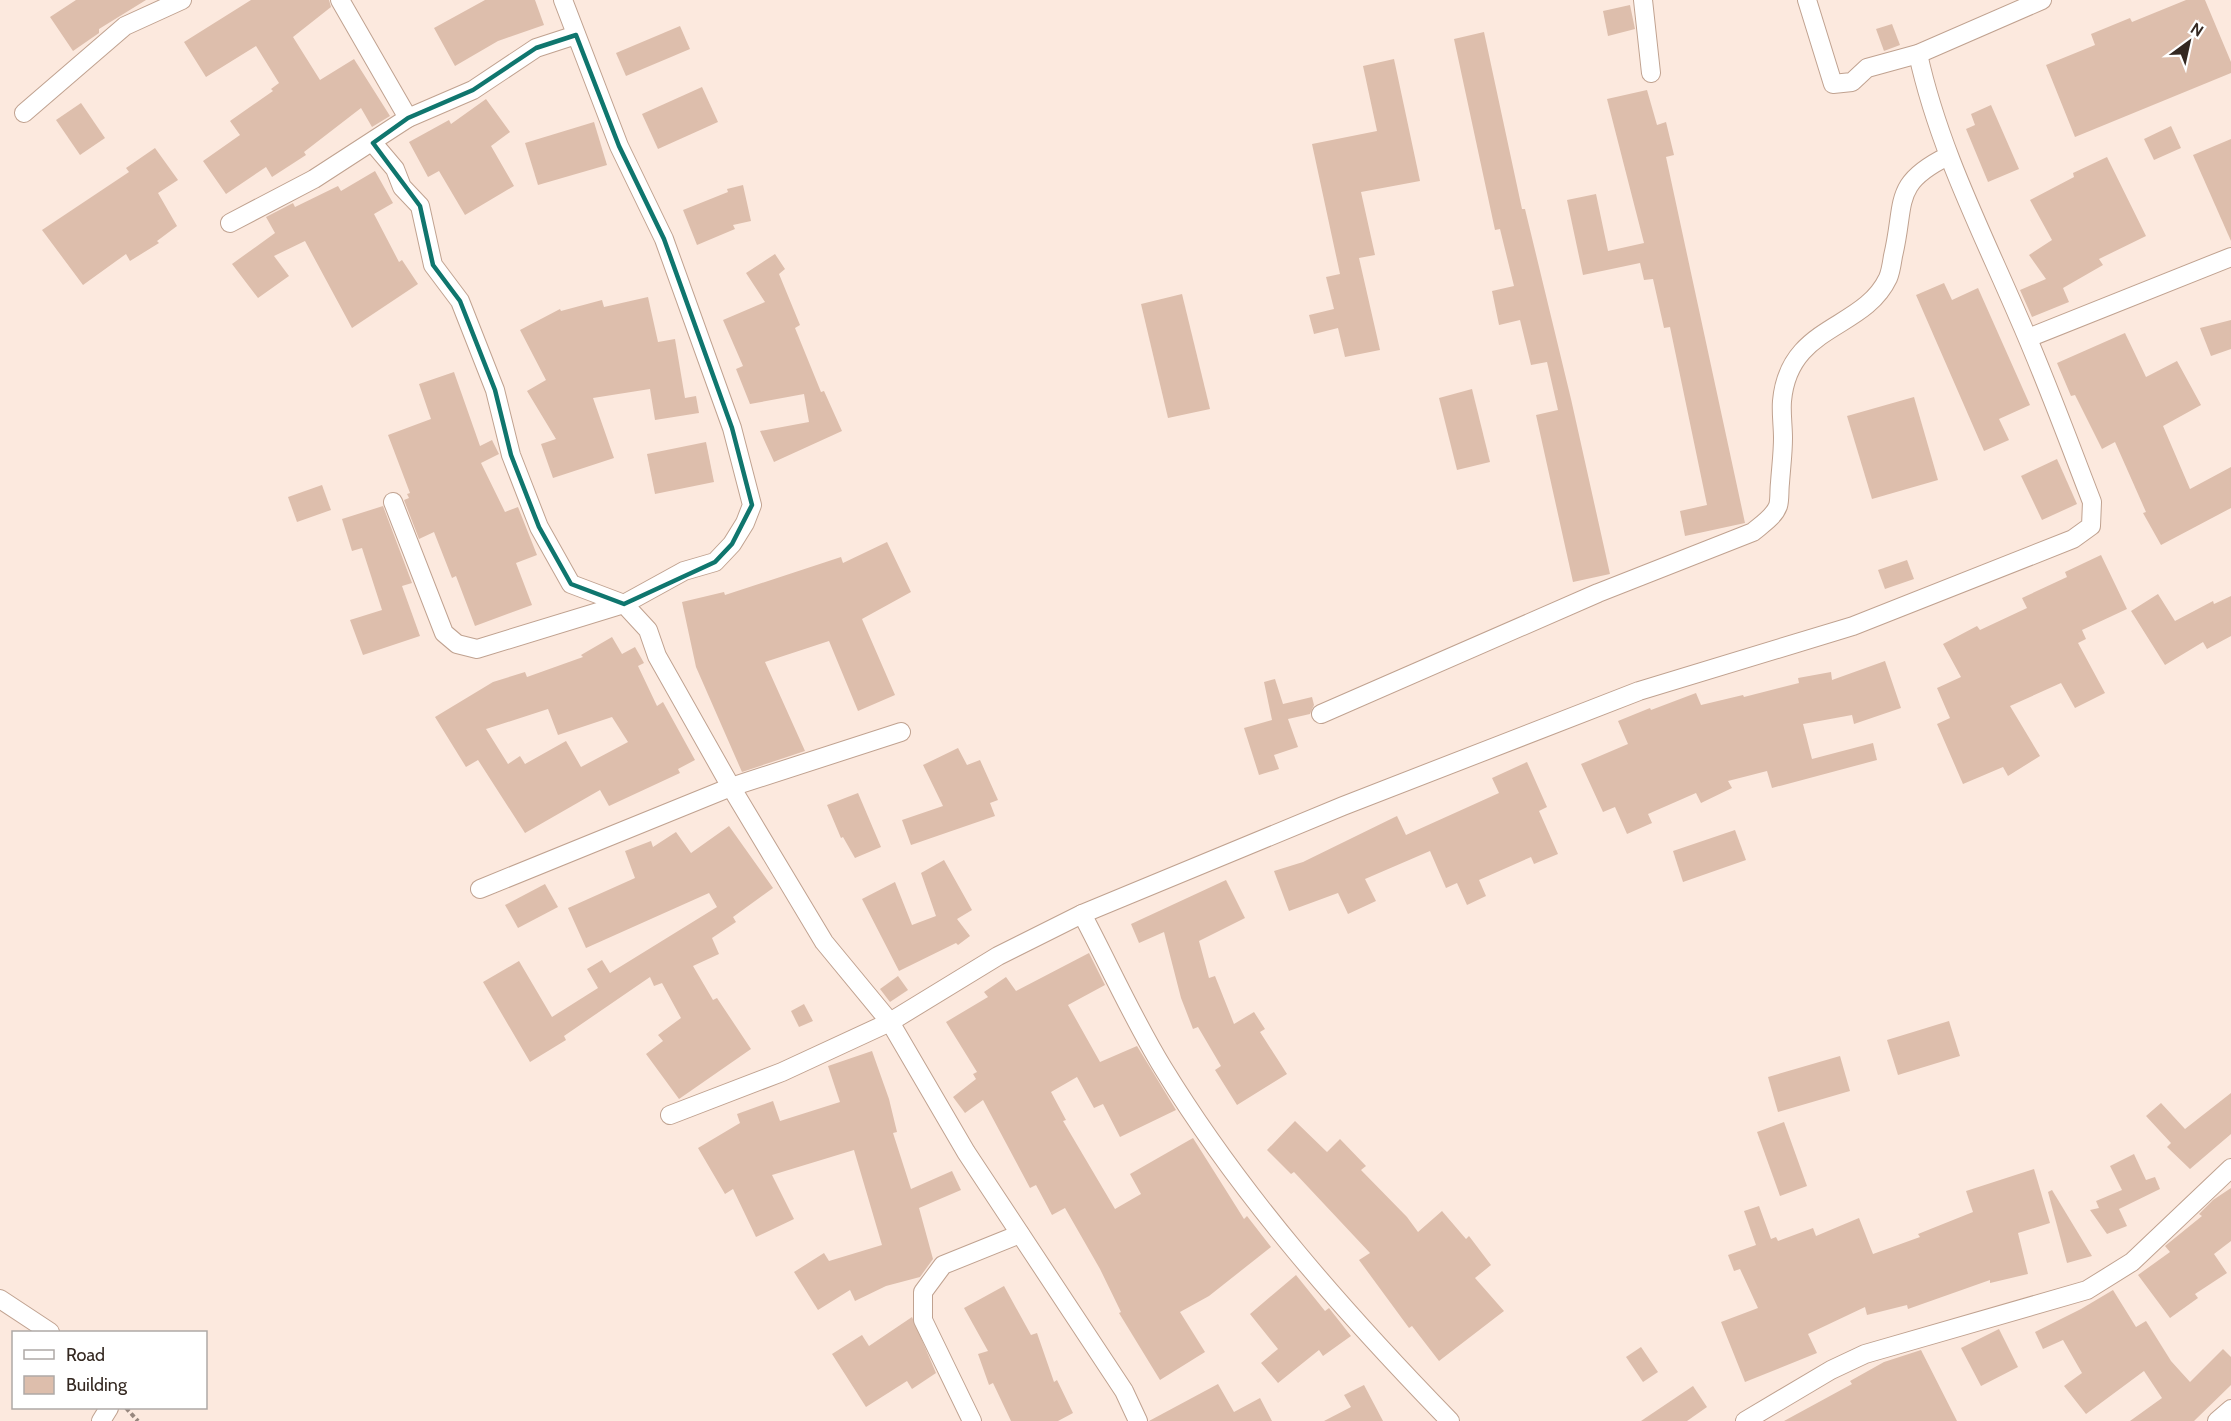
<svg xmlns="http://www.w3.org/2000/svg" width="2231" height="1421" font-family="Cabin,sans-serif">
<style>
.building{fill:#ddbeac;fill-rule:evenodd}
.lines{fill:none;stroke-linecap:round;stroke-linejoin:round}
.minor-casing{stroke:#c0a290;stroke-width:20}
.path{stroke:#97877e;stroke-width:4;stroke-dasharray:4.5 3;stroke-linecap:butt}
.minor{stroke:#fff;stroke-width:18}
.marked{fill:none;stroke:#0f766e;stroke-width:4.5;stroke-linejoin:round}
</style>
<rect width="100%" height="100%" fill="#fce9de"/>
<g class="building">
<polygon points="76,0 146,0 99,29 99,33 73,51 50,17"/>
<polygon points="251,0 329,0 331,7 293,37 320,80 354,59 390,116 372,127 361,108 304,152 306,155 272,177 266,167 226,194 203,161 240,135 230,121 273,91 271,89 279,83 256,46 206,77 184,42"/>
<polygon points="485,0 535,0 544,25 498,41 455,66 434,28"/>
<polygon points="2186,0 2205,0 2231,62 2231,73 2075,137 2046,65 2095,45 2091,34 2130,18 2132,22"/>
<polygon points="1630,5 1635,29 1608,36 1603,11"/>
<polygon points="1892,24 1900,45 1884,51 1876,29"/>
<polygon points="680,26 690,49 626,76 616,53"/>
<polygon points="1484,32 1522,209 1525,209 1571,399 1610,574 1573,582 1536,415 1558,410 1547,362 1531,365 1520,320 1499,325 1492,291 1514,286 1500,229 1495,230 1454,39"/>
<polygon points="1394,59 1420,181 1361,192 1375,255 1359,258 1380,350 1345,357 1338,328 1314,334 1309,315 1334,309 1326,277 1340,274 1312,144 1377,131 1363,66"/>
<polygon points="702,87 718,122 658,149 642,114"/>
<polygon points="1647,90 1657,125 1666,122 1674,155 1666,157 1745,523 1685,536 1680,511 1707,505 1670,327 1664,328 1653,279 1644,280 1640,263 1583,275 1567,200 1596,194 1608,251 1644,243 1607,99"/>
<polygon points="486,99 510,132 491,146 514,186 465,215 439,171 428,177 409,142 449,120 451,124"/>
<polygon points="81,103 105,138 80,155 56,120"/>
<polygon points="1991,105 2019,169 1988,182 1966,129 1975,125 1971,114"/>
<polygon points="594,122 607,165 538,185 525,143"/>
<polygon points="2171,126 2181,148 2154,160 2144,139"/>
<polygon points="2231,139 2231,241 2193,155"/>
<polygon points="155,148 178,180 158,193 177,226 157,241 159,243 130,261 126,254 83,285 42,230 129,172 126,168"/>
<polygon points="2107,157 2146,236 2099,259 2103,265 2063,288 2069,302 2032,317 2020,290 2046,279 2029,255 2052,240 2030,200 2074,177 2073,173"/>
<polygon points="375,171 393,203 374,214 399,262 402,260 418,284 352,328 305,241 274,256 289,276 258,298 232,264 275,233 266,217 293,203 295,207 338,186 341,191"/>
<polygon points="743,185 751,221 733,225 735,229 697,245 683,210 728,192 727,189"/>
<polygon points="775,254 785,269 779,274 800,325 795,328 821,392 824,391 842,431 774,462 760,431 809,422 804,394 750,404 736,369 743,366 723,320 765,302 746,273"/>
<polygon points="1944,283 1952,300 1978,288 2030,405 1999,419 2009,440 1984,451 1916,295"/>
<polygon points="1182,294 1210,409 1168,418 1141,304"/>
<polygon points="648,297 658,342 675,339 685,398 696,396 699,413 655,420 650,389 593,398 614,458 553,478 541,444 556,439 527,391 546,380 520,330 560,309 561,311 602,300 604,307"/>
<polygon points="2231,320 2231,349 2211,356 2200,328"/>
<polygon points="2125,333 2146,377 2177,361 2201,405 2163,426 2190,489 2231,467 2231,508 2161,545 2143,513 2146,512 2115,442 2102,449 2075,395 2071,396 2057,363"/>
<polygon points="454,372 480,446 492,440 499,454 481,463 505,512 518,507 537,555 516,563 532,605 475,626 456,576 452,578 434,532 419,539 404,500 409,498 407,494 410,493 388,435 431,419 419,384"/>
<polygon points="1472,389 1490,462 1457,470 1439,398"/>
<polygon points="1914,397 1938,480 1872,499 1847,416"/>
<polygon points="706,442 714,482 655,494 647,454"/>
<polygon points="2057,459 2077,504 2042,520 2021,476"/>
<polygon points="322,485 331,510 297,522 288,497"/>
<polygon points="383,506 412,583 402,586 420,636 363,655 350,620 382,610 362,548 352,551 342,519"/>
<polygon points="887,542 911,592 862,619 895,695 858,711 829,641 765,662 805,751 742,772 696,667 682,602 724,592 725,595 841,557 843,563"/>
<polygon points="2101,555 2127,609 2082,630 2086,639 2078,643 2105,693 2075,708 2061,683 2010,706 2040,756 2008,776 2003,767 1963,784 1937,724 1950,718 1937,688 1961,677 1943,644 1977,626 1980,630 2027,608 2022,598 2067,577 2065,572"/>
<polygon points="1907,560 1914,579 1885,589 1878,570"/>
<polygon points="2158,594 2175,621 2213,601 2214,604 2231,596 2231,636 2207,649 2203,642 2165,665 2131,611"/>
<path d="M612,637L622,654L635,647L644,663L638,666L657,706L663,702L695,760L678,769L680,773L609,806L600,790L525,833L478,760L466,767L435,717L493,682L525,672L527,677L583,657L581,655ZM548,709L558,735L612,717L628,742L581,767L566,741L525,764L520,756L508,764L486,729Z"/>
<polygon points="1885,661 1901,708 1854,724 1852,715 1803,724 1812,759 1873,743 1877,760 1772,788 1767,771 1728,781 1732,788 1701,803 1696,793 1648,814 1652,823 1627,834 1615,807 1603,812 1581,764 1628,744 1618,721 1650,708 1651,710 1696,693 1701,705 1743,695 1744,697 1799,683 1798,678 1831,672 1832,680"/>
<polygon points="1275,679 1283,704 1312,697 1314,705 1310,714 1288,719 1298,747 1274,755 1279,769 1259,775 1244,728 1272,720 1264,682"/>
<polygon points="958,748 967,765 980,760 998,800 990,803 995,816 911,845 902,820 943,806 923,765"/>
<polygon points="1527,762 1547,807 1539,811 1558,854 1534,864 1531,857 1479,880 1486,896 1467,905 1457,883 1446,888 1430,851 1365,879 1376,901 1348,914 1338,893 1289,911 1274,871 1303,862 1397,816 1406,835 1499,793 1492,778"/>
<polygon points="858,793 881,847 855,858 843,837 841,838 827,805"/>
<polygon points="729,826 773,888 733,917 736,922 712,938 719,954 693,966 713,1000 717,998 751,1049 679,1099 646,1054 663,1041 658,1035 681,1018 662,983 654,986 650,977 564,1036 566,1040 530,1062 483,982 519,961 552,1017 598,988 587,969 602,960 610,973 717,907 709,893 586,948 568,908 635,878 625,851 651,841 653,847 676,832 691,853"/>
<polygon points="1735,830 1746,860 1683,882 1673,851"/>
<polygon points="944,860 972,910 957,919 970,936 958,945 956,943 899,971 862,899 895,882 912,925 936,916 921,873"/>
<polygon points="1226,880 1245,918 1199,941 1209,978 1215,976 1234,1024 1254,1012 1265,1029 1260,1032 1287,1074 1237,1105 1215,1070 1221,1066 1198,1027 1193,1029 1181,998 1164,932 1139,943 1131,924"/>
<polygon points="545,884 558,907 518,928 505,905"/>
<polygon points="1089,953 1105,985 1068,1005 1100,1062 1137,1046 1176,1110 1120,1137 1103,1104 1094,1108 1077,1077 1051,1092 1066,1120 1063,1121 1115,1209 1141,1194 1130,1174 1193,1138 1244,1219 1247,1216 1271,1247 1209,1296 1180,1312 1205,1352 1160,1380 1119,1313 1121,1312 1100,1269 1065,1208 1052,1215 1036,1185 1030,1188 983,1100 965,1113 953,1097 976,1079 973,1074 977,1072 946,1022 988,997 984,992 1006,977 1016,991"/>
<polygon points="898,976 908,990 890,1002 880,989"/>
<polygon points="804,1004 813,1021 799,1027 791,1011"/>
<polygon points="1949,1021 1960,1056 1898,1075 1887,1040"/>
<polygon points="872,1051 889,1099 897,1132 893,1133 911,1189 952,1171 961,1190 919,1208 933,1259 920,1277 886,1286 855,1301 850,1290 818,1310 794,1272 824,1253 829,1261 882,1245 854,1150 772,1175 794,1219 756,1237 733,1189 725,1194 698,1148 740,1123 737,1114 773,1101 780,1121 840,1102 828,1066"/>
<polygon points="1840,1056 1850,1091 1778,1112 1768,1077"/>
<polygon points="2231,1093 2231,1134 2190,1169 2167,1147 2171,1143 2146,1116 2161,1103 2185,1129"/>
<polygon points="1295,1121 1327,1152 1340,1139 1366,1166 1361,1170 1407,1217 1418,1232 1442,1211 1466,1239 1469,1236 1491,1265 1475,1278 1504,1311 1439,1361 1412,1326 1409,1328 1359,1260 1370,1253 1294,1172 1291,1174 1267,1150"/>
<polygon points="1784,1122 1807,1186 1780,1196 1757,1132"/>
<polygon points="2134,1154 2146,1180 2155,1177 2160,1189 2119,1209 2127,1226 2107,1234 2090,1210 2099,1208 2096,1201 2122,1190 2110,1166"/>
<polygon points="2034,1169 2050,1223 2018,1233 2028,1274 1990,1283 1990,1280 1908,1309 1907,1305 1867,1315 1865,1307 1808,1334 1817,1353 1745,1382 1721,1322 1758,1308 1740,1269 1734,1271 1728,1255 1756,1245 1744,1211 1759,1206 1771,1239 1776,1237 1778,1241 1813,1228 1816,1236 1859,1218 1873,1254 1920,1237 1918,1234 1973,1212 1966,1191"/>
<polygon points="2231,1188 2231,1241 2214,1254 2227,1273 2195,1294 2198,1298 2170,1318 2138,1275 2170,1252 2165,1246 2202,1216 2199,1214 2213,1200"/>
<polygon points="2052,1190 2092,1256 2067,1263 2048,1192"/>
<polygon points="1296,1275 1325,1311 1329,1308 1351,1336 1323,1356 1319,1350 1278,1383 1261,1363 1278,1349 1250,1314"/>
<polygon points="1004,1286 1031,1335 1037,1333 1054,1382 1057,1380 1073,1413 1058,1421 1011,1421 993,1383 989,1385 978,1354 988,1351 964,1308"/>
<polygon points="2113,1290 2136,1327 2146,1321 2171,1361 2190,1382 2223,1349 2231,1357 2231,1385 2194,1421 2130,1421 2162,1398 2144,1371 2086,1414 2064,1386 2082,1373 2063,1340 2043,1349 2035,1332 2081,1309"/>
<polygon points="912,1317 936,1373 912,1389 907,1381 866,1407 832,1354 862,1335 869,1346"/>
<polygon points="1999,1329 2018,1367 1981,1386 1961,1348"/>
<polygon points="1641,1347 1658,1372 1643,1382 1626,1357"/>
<polygon points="1921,1350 1957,1421 1784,1421 1852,1384 1850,1381 1884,1362"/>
<polygon points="1218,1384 1234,1412 1260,1398 1272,1421 1149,1421"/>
<polygon points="1364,1385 1383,1421 1324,1421 1351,1407 1344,1395"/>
<polygon points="1693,1386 1707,1407 1687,1421 1641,1421"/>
</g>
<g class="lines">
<g class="minor-casing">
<g id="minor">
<polyline points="340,0 408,118"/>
<polyline points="1643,0 1651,73"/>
<polyline points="1807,0 1833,84 1852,82 1867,68 1918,54 2042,0"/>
<polyline points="24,113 125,26 182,0"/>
<polyline points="373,143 395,169 402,187 420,206 433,265 460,301 495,390 511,455 539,527 571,584 624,604 648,630 657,656 731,787 824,942 890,1022 966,1152 1124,1391 1138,1421"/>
<polyline points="230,223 314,179 408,118 473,90 536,48 576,35"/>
<polyline points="2028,338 2231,257"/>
<polyline points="393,502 444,633 457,644 477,649 624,604 684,571 715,562 732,544 745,523 752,505 732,428 664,239 619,146 563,0"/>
<path d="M1321,714L1598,593L1753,532C1761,525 1774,517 1778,506C1780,500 1779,490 1780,483C1781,468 1783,453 1783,438C1783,426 1781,413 1782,401C1789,324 1863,331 1888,278C1891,271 1892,262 1893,256C1906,202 1891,184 1948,156"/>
<polyline points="480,889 731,787 901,732"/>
<path d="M1082,914C1109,965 1133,1019 1163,1068C1242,1197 1345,1313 1450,1421"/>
<path d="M670,1115L782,1072L890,1022L998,956L1082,914L1343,806L1639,691L1853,626L2073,539L2091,526L2092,502C2068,440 2045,377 2018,316C1981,230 1938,146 1918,54"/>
<polyline points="0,1299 50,1332"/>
<polyline points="101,1421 109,1408"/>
<polyline points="972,1421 923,1320 923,1292 943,1265 1020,1234"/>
<polyline points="1745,1421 1831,1370 1865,1354 2087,1290 2132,1262 2231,1168"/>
<polyline points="2217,1421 2231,1409"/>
</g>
</g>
<polyline class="path" points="126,1408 138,1421"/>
<use href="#minor" class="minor"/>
</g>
<path class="marked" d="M576,35L619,146L664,239L732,428L752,505L732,544L715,562L624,604L571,584L539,527L511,455L495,390L460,301L433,265L420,206L373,143L408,118L473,90L536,48Z"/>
<rect x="12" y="1331" width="195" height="78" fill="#ffffff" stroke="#aea9a6" stroke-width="1.5"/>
<rect x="24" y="1350" width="30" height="9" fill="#ffffff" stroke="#aea9a6" stroke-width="1.5"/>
<text x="66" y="1361" font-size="18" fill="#342821">Road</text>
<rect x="24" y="1376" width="30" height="18" fill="#ddbeac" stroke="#aea9a6" stroke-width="1.5"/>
<text x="66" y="1391" font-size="18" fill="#342821">Building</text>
<g transform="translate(2189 42) rotate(33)" stroke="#ffffff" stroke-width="4.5" paint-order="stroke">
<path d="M0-4.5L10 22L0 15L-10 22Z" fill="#342821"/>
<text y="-9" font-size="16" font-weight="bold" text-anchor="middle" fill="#342821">N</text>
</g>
</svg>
